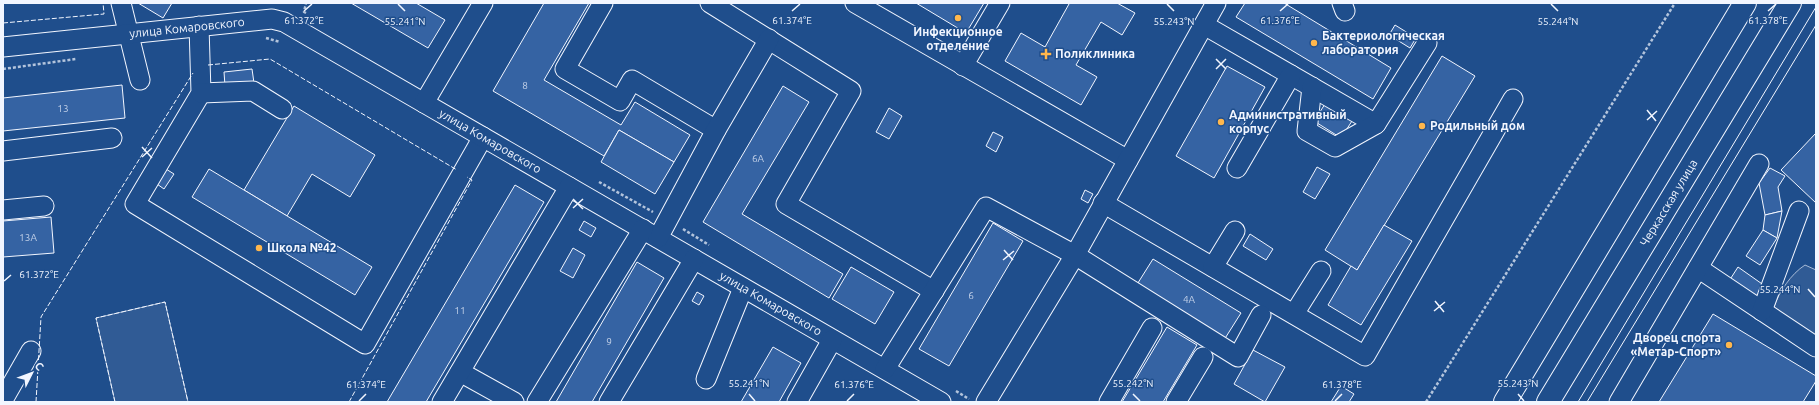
<svg xmlns="http://www.w3.org/2000/svg" width="1819" height="405" font-family="Ubuntu,sans-serif">
<style>
.green{fill:#305b95;stroke:#a8bbd7}
.building{fill:#3563a3;stroke:#f2f6ff}
.lines{fill:none;stroke-linecap:round;stroke-linejoin:round}
.minor-casing{stroke:#f2f6ff;stroke-width:21}
.major-casing{stroke:#f2f6ff;stroke-width:24}
.path{stroke:#b3c4dc;stroke-width:2.5;stroke-dasharray:3 2;stroke-linecap:butt}
.minor{stroke:#1f4e8c;stroke-width:19}
.major{stroke:#1f4e8c;stroke-width:22}
.tram{stroke:#f2f6ff;stroke-width:1}
.fence{stroke:#f2f6ff;stroke-width:1;stroke-dasharray:5 2;stroke-linecap:butt}
.ticks{fill:none;stroke:#f2f6ff;stroke-width:1.5}
.poi-dot{fill:#ffb74d;stroke:#1f4e8c;stroke-width:1.5}
.labels{text-anchor:middle;stroke-width:3;stroke-linejoin:round;paint-order:stroke}
.number-label{font-size:10px;fill:#c3d1e8}
.street-label{font-size:12px;fill:#f2f6ff;stroke:#1f4e8c}
.poi-label{font-size:12px;font-weight:bold;fill:#f2f6ff;stroke:#1f4e8c;text-anchor:start}
.ticks-label{font-size:10px;text-anchor:middle;fill:#f2f6ff;stroke:#1f4e8c;stroke-width:3;stroke-linejoin:round;paint-order:stroke}
</style>
<rect width="100%" height="100%" fill="#1f4e8c"/>
<g class="green">
<path d="M1805,265L1816,270V336L1779,314L1774,307C1779,292 1791,274 1805,265Z"/>
<polygon points="165,302 188,402 115,402 96,318"/>
</g>
<g class="building">
<polygon points="138,3 172,3 163,18"/>
<polygon points="351,3 416,3 445,20 428,48"/>
<polygon points="544,3 589,3 544,80 621,125 635,102 690,135 674,162 619,130 604,156 493,91"/>
<polygon points="916,3 984,3 966,33"/>
<polygon points="1067,3 1117,3 1135,13 1122,35 1101,22 1076,65 1097,77 1081,105 1005,61 1021,33 1045,47 1069,4"/>
<polygon points="1245,3 1284,3 1391,68 1373,99 1236,17"/>
<polygon points="1395,25 1416,38 1410,48 1389,35"/>
<polygon points="1442,56 1475,76 1357,270 1325,250"/>
<polygon points="1227,66 1265,87 1214,178 1176,156"/>
<polygon points="252,69 254,83 225,86 224,72"/>
<polygon points="122,85 125,118 3,131 3,98"/>
<polygon points="783,86 809,102 742,214 843,274 829,298 703,222"/>
<polygon points="1325,104 1352,121 1341,138 1314,121"/>
<polygon points="294,106 375,155 350,197 312,174 287,216 244,190"/>
<polygon points="889,108 902,116 889,139 876,132"/>
<polygon points="619,130 674,162 655,194 601,162"/>
<polygon points="993,132 1003,137 996,152 986,146"/>
<polygon points="1816,133 1816,203 1781,170"/>
<polygon points="1317,167 1330,174 1315,199 1303,192"/>
<polygon points="1770,168 1785,176 1778,187 1782,211 1765,215 1759,183"/>
<polygon points="166,169 174,174 164,189 157,184"/>
<polygon points="209,169 372,267 355,295 192,197"/>
<polygon points="515,185 544,202 426,402 387,402"/>
<polygon points="1085,190 1093,194 1088,203 1081,199"/>
<polygon points="1782,211 1777,238 1763,230 1765,215"/>
<polygon points="51,217 54,253 3,257 3,221"/>
<polygon points="584,221 596,228 591,237 579,230"/>
<polygon points="993,223 1023,241 949,366 919,349"/>
<polygon points="1384,225 1412,241 1361,325 1328,305 1351,266 1357,270"/>
<polygon points="1763,230 1777,238 1760,265 1746,256"/>
<polygon points="1250,234 1273,249 1266,260 1243,246"/>
<polygon points="573,248 585,255 573,278 560,271"/>
<polygon points="1153,259 1241,313 1224,340 1136,286"/>
<polygon points="637,262 664,278 592,402 556,402"/>
<polygon points="851,267 894,292 875,324 832,299"/>
<polygon points="1738,267 1765,286 1756,299 1729,281"/>
<polygon points="697,292 704,296 699,305 692,301"/>
<polygon points="1713,314 1816,376 1816,381 1803,402 1659,402"/>
<polygon points="1167,327 1197,345 1163,402 1122,402"/>
<polygon points="773,347 801,363 779,402 741,402"/>
<polygon points="1253,350 1285,367 1265,402 1234,384"/>
<polygon points="1341,386 1354,394 1349,402 1331,402"/>
</g>
<g class="lines">
<g class="minor-casing">
<g id="minor">
<polyline points="121,3 140,80"/>
<polyline points="603,3 565,69 620,101 632,80 716,130"/>
<polyline points="710,3 851,91 786,204 934,291"/>
<polyline points="855,3 1128,160"/>
<polyline points="1342,3 1345,11"/>
<polyline points="1204,25 1376,124 1427,43"/>
<polyline points="199,26 201,93 135,204 365,344 483,137"/>
<path id="s1" d="M3,47L272,19L284,22L941,402"/>
<polyline points="963,66 1000,3"/>
<polyline points="1312,87 1307,131 1335,147 1376,124"/>
<polyline points="201,93 253,91 282,109"/>
<polyline points="424,103 483,3"/>
<polyline points="3,151 112,138"/>
<polyline points="1237,168 1291,75"/>
<polyline points="1103,203 1365,356 1513,99"/>
<polyline points="3,210 44,206"/>
<polyline points="658,238 716,130 769,39"/>
<polyline points="1213,267 1235,231"/>
<polyline points="1698,268 1816,347"/>
<polyline points="1762,311 1799,211"/>
<polyline points="1294,314 1321,271"/>
<polyline points="885,369 986,207 1075,255 1238,357 1261,315"/>
<polyline points="460,372 514,402"/>
<polyline points="706,379 743,288"/>
<polyline points="3,400 31,351"/>
<polyline points="442,402 569,187"/>
<polyline points="537,402 643,229"/>
<polyline points="609,402 694,259"/>
<polyline points="797,402 832,340"/>
<polyline points="986,402 1075,255 1216,3"/>
<polyline points="1109,402 1152,328"/>
<polyline points="1176,402 1203,357"/>
<polyline points="1619,402 1759,164"/>
</g>
</g>
<g class="major-casing">
<g id="major">
<polyline points="1505,402 1745,3"/>
<path id="s2" d="M1548,402L1790,3"/>
</g>
</g>
<g class="path">
<polyline points="306,13 304,12 306,3"/>
<polyline points="266,38 280,42"/>
<polyline points="3,69 76,59"/>
<polyline points="599,182 653,212"/>
<polyline points="683,229 709,245"/>
<polyline points="956,391 969,399"/>
<polyline points="1426,402 1675,3"/>
</g>
<use href="#minor" class="minor"/>
<use href="#major" class="major"/>
<g class="tram">
<polyline points="1578,402 1816,7"/>
<polyline points="1587,402 1816,25"/>
</g>
<g class="fence">
<polyline points="3,23 104,14 103,3"/>
<polyline points="208,65 270,59 457,170"/>
<polyline points="36,402 41,317 193,73"/>
<polyline points="115,402 96,318 165,302 188,402"/>
<polyline points="349,402 472,180 467,177"/>
</g>
</g>
<path class="ticks" d="M398,4L405,11M1167,4L1174,11M1551,4L1558,11M304,11L312,4M792,11L800,4M1280,11L1288,4M1768,11L1776,4M1216,59L1226,69M1216,69L1226,59M1647,110L1656,121M1647,120L1657,111M142,147L152,158M142,157L152,148M573,199L583,209M573,208L583,199M1004,250L1013,260M1003,260L1014,251M4,281L11,275M1808,289L1815,297M1435,301L1444,312M1434,311L1445,302M749,394L755,401M1133,394L1140,401M1518,394L1524,401M359,401L366,394M847,401L854,394M1335,401L1342,394"/>
<g class="poi-dot">
<circle cx="958" cy="18" r="4"/>
<circle cx="1314" cy="43" r="4"/>
<path d="M1044 48h4v4h4v4h-4v4h-4v-4h-4v-4h4z"/>
<circle cx="1221" cy="122" r="4"/>
<circle cx="1422" cy="126" r="4"/>
<circle cx="259" cy="248" r="4"/>
<circle cx="1729" cy="345" r="4"/>
</g>
<g class="labels">
<g class="number-label">
<text x="525" y="89">8</text>
<text x="63" y="112">13</text>
<text x="758" y="162">6А</text>
<text x="28" y="241">13А</text>
<text x="971" y="299">6</text>
<text x="1189" y="303">4А</text>
<text x="460" y="314">11</text>
<text x="609" y="345">9</text>
</g>
<g class="street-label">
<text dy="4" stroke="none"><textPath href="#s1" startOffset="185">улица Комаровского</textPath></text>
<text dy="4" stroke="none"><textPath href="#s1" startOffset="521">улица Комаровского</textPath></text>
<text dy="4" stroke="none"><textPath href="#s2" startOffset="233">Черкасская улица</textPath></text>
<text dy="4" stroke="none"><textPath href="#s1" startOffset="845">улица Комаровского</textPath></text>
</g>
<g class="poi-label">
<text x="958" y="36" text-anchor="middle">Инфекционное<tspan x="958" dy="14">отделение</tspan></text>
<text x="1322" y="40">Бактериологическая<tspan x="1322" dy="14">лаборатория</tspan></text>
<text x="1055" y="58">Поликлиника</text>
<text x="1229" y="119">Административный<tspan x="1229" dy="14">корпус</tspan></text>
<text x="1430" y="130">Родильный дом</text>
<text x="267" y="252">Школа №42</text>
<text x="1721" y="342" text-anchor="end">Дворец спорта<tspan x="1721" dy="14">«Метар-Спорт»</tspan></text>
</g>
</g>
<g class="ticks-label">
<text x="304" y="24">61.372°E</text>
<text x="792" y="24">61.374°E</text>
<text x="1280" y="24">61.376°E</text>
<text x="1768" y="24">61.378°E</text>
<text x="405" y="25">55.241°N</text>
<text x="1174" y="25">55.243°N</text>
<text x="1558" y="25">55.244°N</text>
<text x="39" y="278">61.372°E</text>
<text x="1780" y="293">55.244°N</text>
<text x="749" y="387">55.241°N</text>
<text x="1133" y="387">55.242°N</text>
<text x="1518" y="387">55.243°N</text>
<text x="366" y="388">61.374°E</text>
<text x="854" y="388">61.376°E</text>
<text x="1342" y="388">61.378°E</text>
</g>
<rect width="1819" height="405" fill="none" stroke="#f2f6ff" stroke-width="8"/>
<g transform="translate(32 373) rotate(48)" stroke="#1f4e8c" stroke-width="3" paint-order="stroke">
<path d="M0-3L7 15L0 10L-7 15Z" fill="#f2f6ff"/>
<text y="-6" font-size="11" font-weight="bold" text-anchor="middle" fill="#f2f6ff">С</text>
</g>
</svg>
